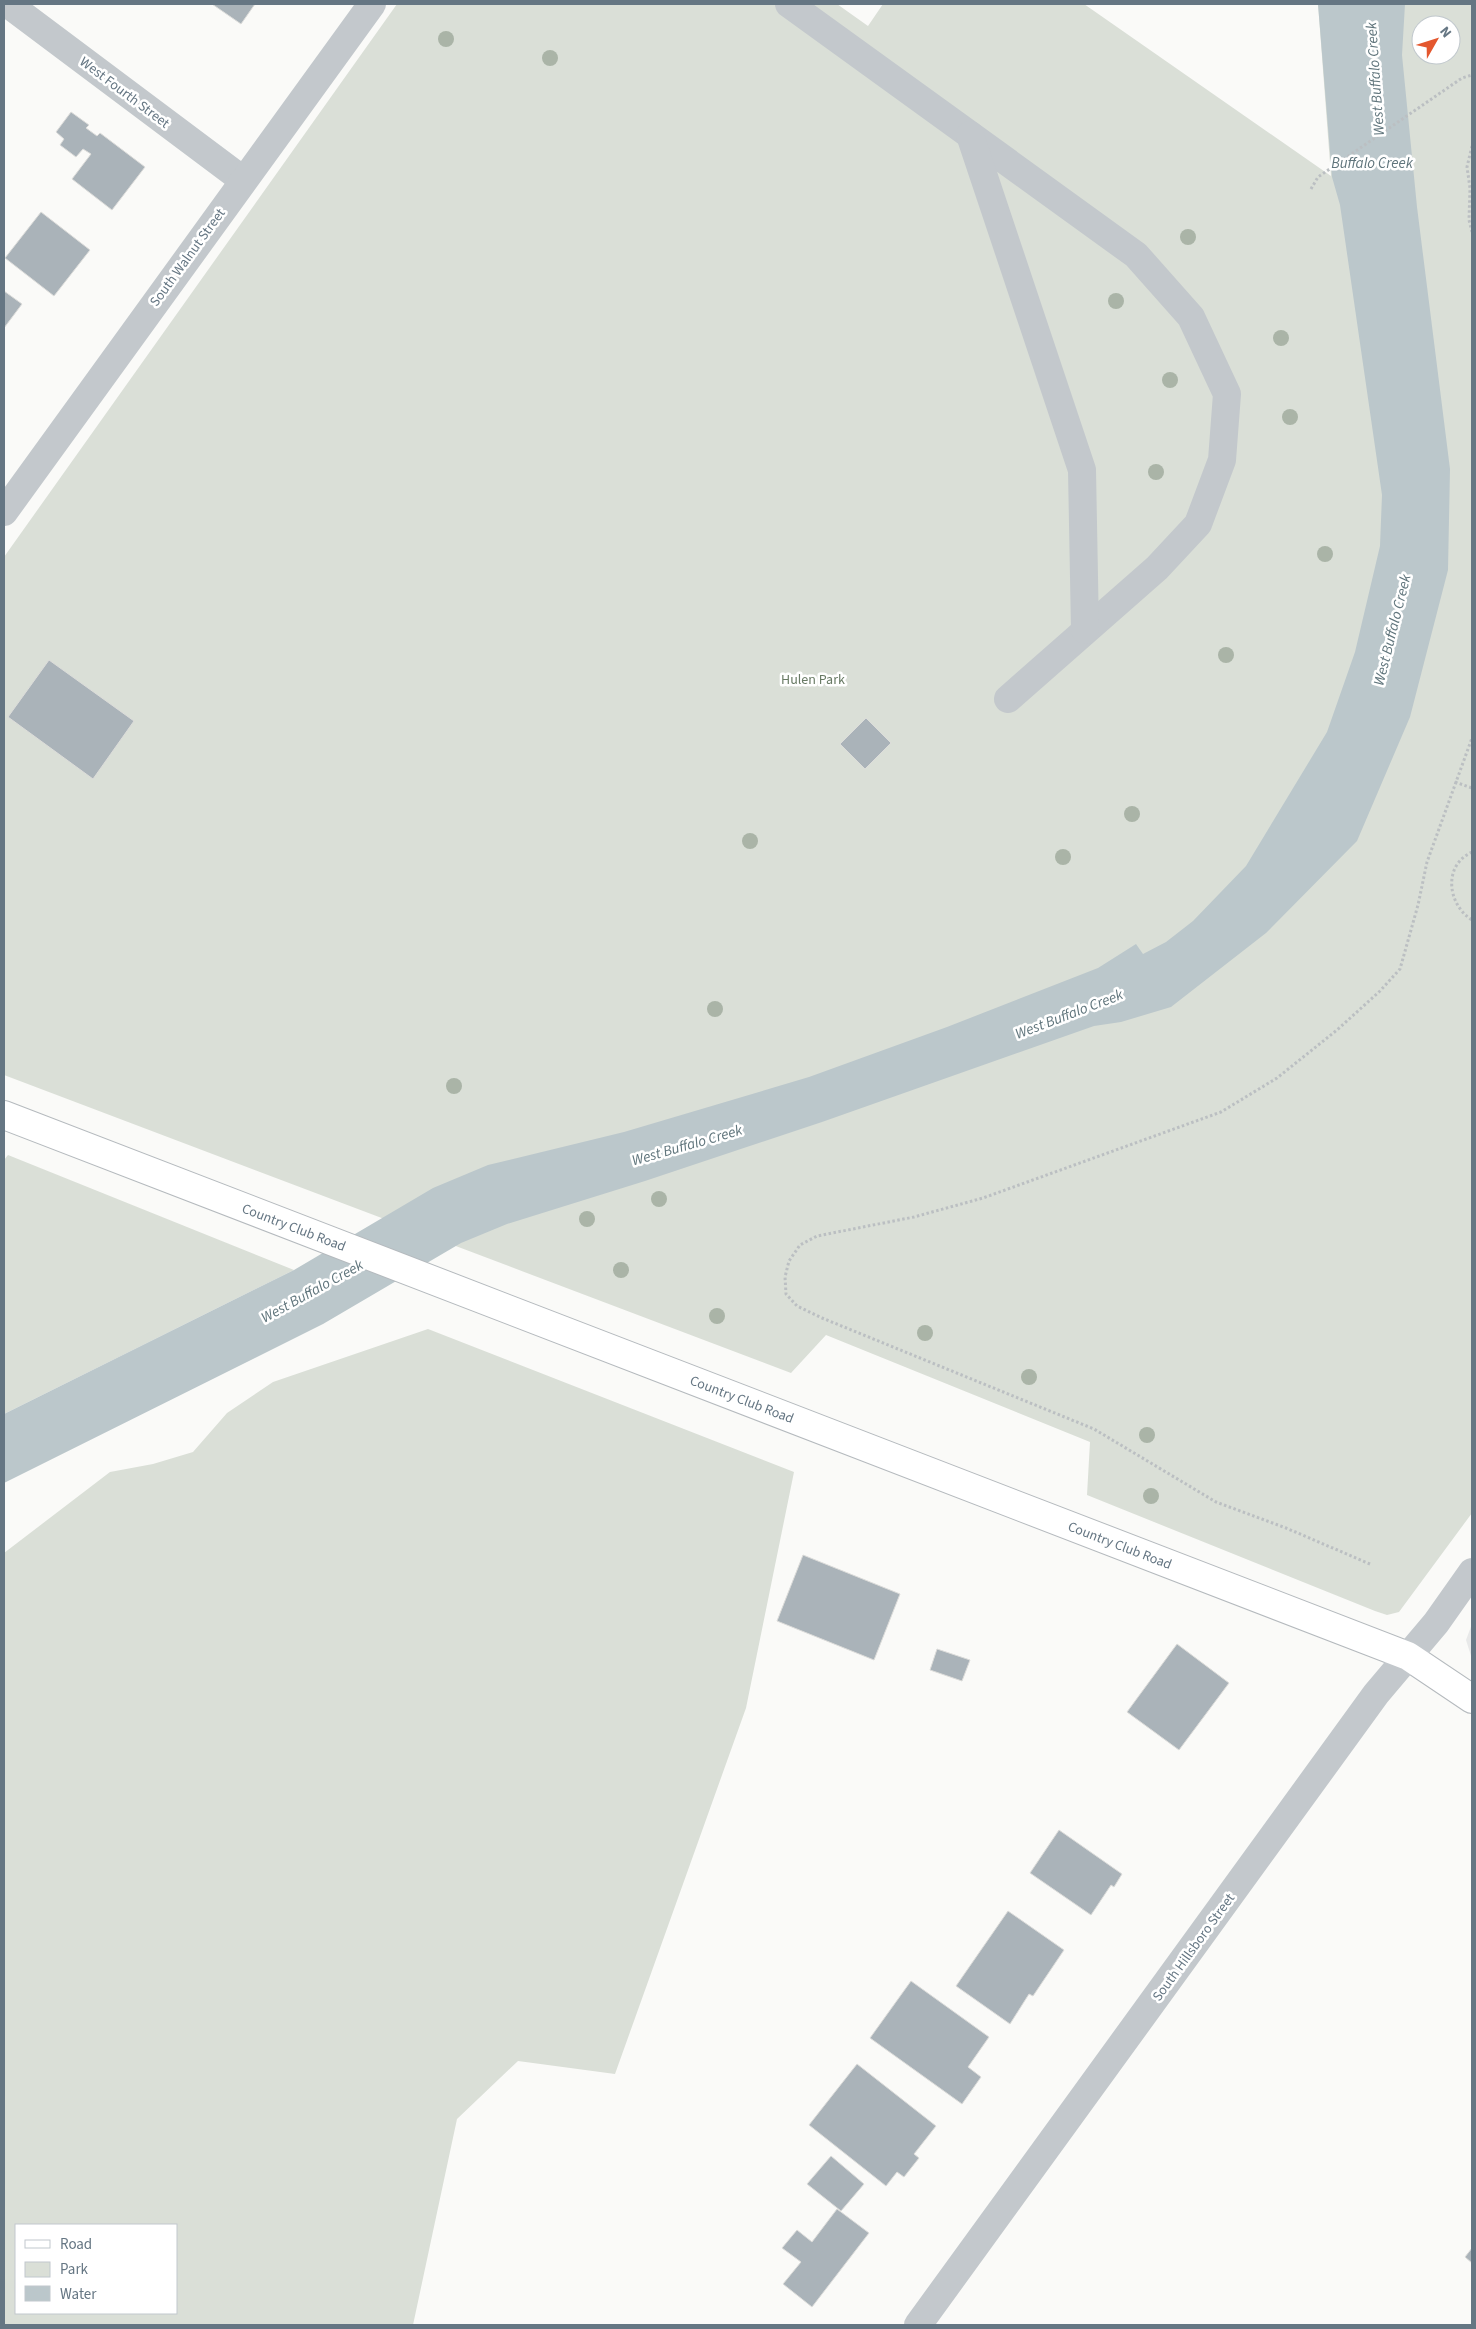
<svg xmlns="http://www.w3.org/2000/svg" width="1476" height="2329" font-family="'Source Sans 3',sans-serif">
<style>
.built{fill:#e8e9e9}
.green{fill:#dadfd7;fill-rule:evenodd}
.water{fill:#bbc7cb}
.building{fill:#aab3b9;stroke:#dcdcda}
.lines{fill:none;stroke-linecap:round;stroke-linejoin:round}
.major-casing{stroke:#b5babe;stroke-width:30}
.path{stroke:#bbbfc2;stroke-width:3;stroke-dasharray:2.5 2.5;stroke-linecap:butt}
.minor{stroke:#c3c8cc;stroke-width:28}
.major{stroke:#fff;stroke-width:28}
.tree{fill:#aab4a7}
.labels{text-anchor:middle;stroke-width:5;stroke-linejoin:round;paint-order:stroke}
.street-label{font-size:14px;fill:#657683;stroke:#fff}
.park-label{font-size:14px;fill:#687a64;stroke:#fff}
.water-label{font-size:15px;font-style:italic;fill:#60757c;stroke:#fff}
</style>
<rect width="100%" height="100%" fill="#fafaf8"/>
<polygon class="built" points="1472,1624 1472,1659 1466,1640"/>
<g class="green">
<path d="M397,4H837L868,26L883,4H1084L1331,176L1318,4H1472V1513L1399,1612L1387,1615L1375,1611L1087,1495L1090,1442L826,1335L791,1373L4,1075V557ZM1421,25H1451V55H1421Z"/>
<polygon points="8,1155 294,1270 4,1414 4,1160"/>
<path d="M428,1329L794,1472L746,1708L615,2074L518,2061L457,2119L413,2325H4V1553L110,1472L153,1464L193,1452L227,1413L273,1382ZM176,2225V2313H16V2225Z"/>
</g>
<polygon class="water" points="1318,4 1405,4 1402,55 1417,207 1450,469 1448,570 1410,717 1357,841 1266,933 1171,1007 1121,1022 1094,1026 822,1122 645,1181 507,1224 461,1243 323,1324 4,1483 4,1414 294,1270 433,1188 488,1165 624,1132 809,1077 947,1027 1098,968 1136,944 1143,954 1166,942 1193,921 1246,866 1327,732 1355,652 1380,546 1382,495 1340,205 1332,177"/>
<g class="building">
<polygon points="212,4 255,4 241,24"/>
<polygon points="71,112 89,125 86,128 97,136 100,133 145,167 112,210 72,179 91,154 83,149 76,157 60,145 64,139 56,132"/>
<polygon points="41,212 90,250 54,296 5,258"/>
<polygon points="4,291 22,304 4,328"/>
<polygon points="49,660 134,721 93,779 8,717"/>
<polygon points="866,718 891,743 865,769 840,744"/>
<polygon points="803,1555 900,1594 874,1660 777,1621"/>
<polygon points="1177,1644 1229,1683 1179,1750 1127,1712"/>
<polygon points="937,1649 970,1660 962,1681 930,1670"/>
<polygon points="1059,1830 1122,1874 1114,1887 1111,1885 1091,1915 1030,1873"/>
<polygon points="1008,1911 1064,1950 1033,1996 1029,1994 1010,2024 956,1986"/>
<polygon points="911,1981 989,2037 968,2067 981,2077 962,2104 870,2038"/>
<polygon points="857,2064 936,2126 914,2154 919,2158 904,2177 897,2172 886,2186 809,2125"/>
<polygon points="831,2156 864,2184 841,2211 807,2184"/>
<polygon points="837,2209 869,2233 812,2307 783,2284 801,2262 782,2248 797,2230 812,2242"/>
<polygon points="1472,2248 1472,2263 1465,2257"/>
</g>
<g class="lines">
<g class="major-casing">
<polyline id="major" points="4,1115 1408,1656 1472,1699"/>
</g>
<g class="path">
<polyline points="1472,146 1467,167 1470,188 1469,220 1472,232"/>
<polyline points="1311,189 1318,177 1462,78 1472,75"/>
<polyline points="1455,782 1472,788"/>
<path d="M1472,852C1442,866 1448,905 1472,920"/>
<polyline points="1370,1564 1286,1528 1216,1502 1094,1429 822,1318 797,1306 786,1294 785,1277 789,1261 800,1245 817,1236 914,1217 983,1198 1221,1112 1277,1078 1337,1030 1380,991 1400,969 1418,905 1427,862 1472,738"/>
</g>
<g class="minor">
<polyline points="8,4 243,180"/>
<polyline points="789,4 1136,255 1191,317 1227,394 1222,460 1198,524 1157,568 1008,699"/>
<polyline points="970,135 1082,470 1085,630"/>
<polyline points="4,512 372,4"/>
<polyline points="918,2325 1376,1694 1436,1623 1472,1572"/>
</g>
<use href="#major" class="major"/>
</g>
<g class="tree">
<circle cx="446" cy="39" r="8"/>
<circle cx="550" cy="58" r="8"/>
<circle cx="1188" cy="237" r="8"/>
<circle cx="1116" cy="301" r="8"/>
<circle cx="1281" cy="338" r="8"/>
<circle cx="1170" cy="380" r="8"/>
<circle cx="1290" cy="417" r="8"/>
<circle cx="1156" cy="472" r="8"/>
<circle cx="1325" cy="554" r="8"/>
<circle cx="1226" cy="655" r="8"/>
<circle cx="1132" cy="814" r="8"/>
<circle cx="750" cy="841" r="8"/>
<circle cx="1063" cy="857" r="8"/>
<circle cx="715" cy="1009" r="8"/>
<circle cx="454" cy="1086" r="8"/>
<circle cx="659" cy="1199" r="8"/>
<circle cx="587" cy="1219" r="8"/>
<circle cx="621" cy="1270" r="8"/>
<circle cx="717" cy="1316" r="8"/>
<circle cx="925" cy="1333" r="8"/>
<circle cx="1029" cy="1377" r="8"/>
<circle cx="1147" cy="1435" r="8"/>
<circle cx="1151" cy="1496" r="8"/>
</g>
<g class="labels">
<g class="street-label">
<text transform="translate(125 92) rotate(37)" y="5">West Fourth Street</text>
<text transform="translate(187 257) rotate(-54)" y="5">South Walnut Street</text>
<text transform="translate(294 1227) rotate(21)" y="5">Country Club Road</text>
<text transform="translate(742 1399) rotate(21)" y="5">Country Club Road</text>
<text transform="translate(1120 1545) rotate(21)" y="5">Country Club Road</text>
<text transform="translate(1193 1947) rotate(-54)" y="5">South Hillsboro Street</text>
</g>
<g class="park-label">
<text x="813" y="684">Hulen Park</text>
</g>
<g class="water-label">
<text transform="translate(1375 79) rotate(-94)" y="5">West Buffalo Creek</text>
<text x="1372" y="168">Buffalo Creek</text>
<text transform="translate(1392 630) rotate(-76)" y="5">West Buffalo Creek</text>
<text transform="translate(1069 1014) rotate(-21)" y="5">West Buffalo Creek</text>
<text transform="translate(687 1145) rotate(-16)" y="5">West Buffalo Creek</text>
<text transform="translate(312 1291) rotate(-29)" y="5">West Buffalo Creek</text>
</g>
</g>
<rect width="1476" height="2329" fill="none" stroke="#657683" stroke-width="10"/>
<rect x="15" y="2224" width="162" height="90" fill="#ffffff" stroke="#c1c8cd"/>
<rect x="25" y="2240" width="25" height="8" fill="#ffffff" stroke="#c1c8cd"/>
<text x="60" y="2249" font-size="15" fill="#657683">Road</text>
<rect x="25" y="2262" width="25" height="15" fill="#dadfd7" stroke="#c1c8cd"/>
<text x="60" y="2274" font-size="15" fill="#657683">Park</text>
<rect x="25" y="2286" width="25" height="15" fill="#bbc7cb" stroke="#c1c8cd"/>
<text x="60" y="2299" font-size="15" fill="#657683">Water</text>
<g transform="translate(1436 40) rotate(51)"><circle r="24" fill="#ffffff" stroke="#c1c8cd"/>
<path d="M0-4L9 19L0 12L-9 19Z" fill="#e4572e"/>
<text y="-8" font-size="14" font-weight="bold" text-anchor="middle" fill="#657683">N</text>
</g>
</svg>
